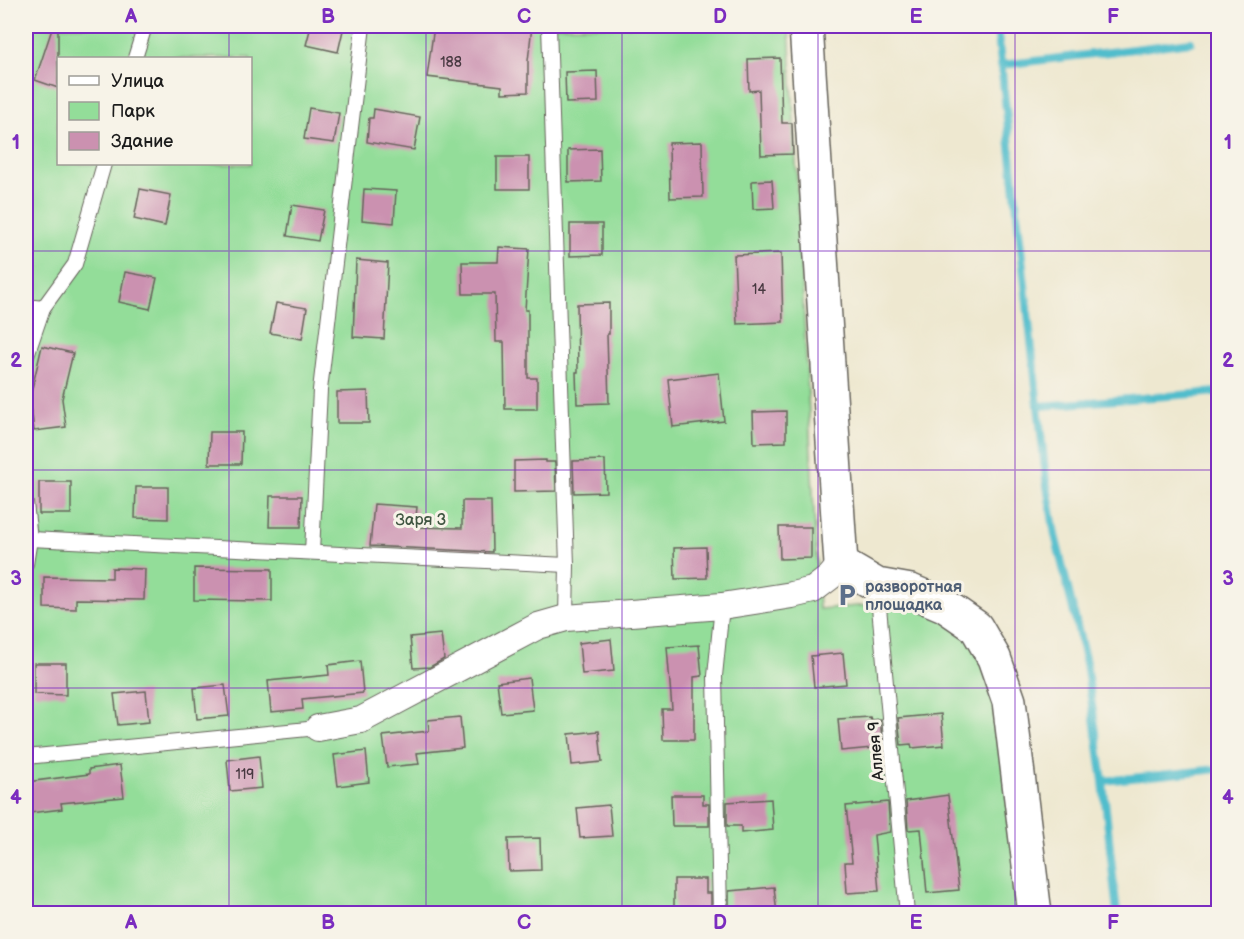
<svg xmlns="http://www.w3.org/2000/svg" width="1244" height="939" font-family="'Balsamiq Sans',sans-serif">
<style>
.green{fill:#93dd99;stroke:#587c5a;stroke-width:1.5;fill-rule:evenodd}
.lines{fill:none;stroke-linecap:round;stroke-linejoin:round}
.stream{stroke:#51bdcc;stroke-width:8}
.building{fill:#cb91b0}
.lane-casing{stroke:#66635b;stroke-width:16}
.street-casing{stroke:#66635b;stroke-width:28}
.secondary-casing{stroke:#66635b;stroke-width:36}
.lane{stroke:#fff;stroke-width:14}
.street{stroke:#fff;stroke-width:26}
.secondary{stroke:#fff;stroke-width:33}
.grid{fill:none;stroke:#7b2cbf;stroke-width:1.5;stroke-opacity:0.55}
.labels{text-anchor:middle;stroke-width:6;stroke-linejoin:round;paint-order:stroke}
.number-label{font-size:14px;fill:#483941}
.park-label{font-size:16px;fill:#405642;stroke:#f7f3e8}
.service-label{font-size:16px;font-weight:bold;fill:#4e5e75;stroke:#f7f3e8;text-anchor:start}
.street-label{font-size:16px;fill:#1c1c1c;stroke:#f7f3e8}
.neatline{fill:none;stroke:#7b2cbf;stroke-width:2}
.grid-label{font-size:20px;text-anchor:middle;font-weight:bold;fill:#7b2cbf}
</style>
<rect width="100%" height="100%" fill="#f7f3e8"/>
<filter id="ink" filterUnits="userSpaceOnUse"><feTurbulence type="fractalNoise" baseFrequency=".0167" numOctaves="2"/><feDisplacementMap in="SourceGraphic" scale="12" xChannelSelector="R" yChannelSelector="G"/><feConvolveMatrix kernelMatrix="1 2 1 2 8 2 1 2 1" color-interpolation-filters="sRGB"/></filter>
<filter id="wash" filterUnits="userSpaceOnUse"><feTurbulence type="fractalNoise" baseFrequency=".008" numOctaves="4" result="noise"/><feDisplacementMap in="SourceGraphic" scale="24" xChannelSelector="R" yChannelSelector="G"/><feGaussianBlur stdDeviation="1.35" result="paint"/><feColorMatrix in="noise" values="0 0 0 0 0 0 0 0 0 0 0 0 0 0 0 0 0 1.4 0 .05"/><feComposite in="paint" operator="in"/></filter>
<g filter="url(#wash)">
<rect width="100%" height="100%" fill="#eee8d0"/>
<path class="green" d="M26,26H789L819,609L910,602L964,630L990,664L1025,913H26ZM58,58H250V164H58Z"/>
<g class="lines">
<g class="stream">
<polyline points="997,26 1046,479 1055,535 1086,663 1103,781 1117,914"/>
<polyline points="1002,65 1191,42"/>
<polyline points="1040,406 1218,392"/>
<polyline points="1103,781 1218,769"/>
</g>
</g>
<g id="blocks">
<g class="building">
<polygon points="53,26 58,26 58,88 35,80"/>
<polygon points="311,26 344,26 338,52 306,45"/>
<polygon points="434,26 532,26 528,61 528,92 502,93 502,86 427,77"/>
<polygon points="780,58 782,123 792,123 793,154 761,155 759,90 749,91 748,59"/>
<polygon points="597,71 598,102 566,103 565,72"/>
<polygon points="309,108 339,113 334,143 304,139"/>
<polygon points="374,109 420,117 414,150 367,142 369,118 373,118"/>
<polygon points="702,142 703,197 670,198 669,143"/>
<polygon points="600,149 601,181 568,182 568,150"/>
<rect x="497" y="157" width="32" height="32"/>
<polygon points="772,180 774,208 753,209 752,181"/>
<polygon points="140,189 171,195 165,226 134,219"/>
<polygon points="364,189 396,191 394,223 362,220"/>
<polygon points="292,205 324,210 318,241 287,236"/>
<polygon points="570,224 602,224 602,255 570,256"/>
<polygon points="499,247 529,249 525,310 528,310 528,378 537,378 537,409 505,409 504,342 496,342 495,294 463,294 462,262 498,262"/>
<polygon points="781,253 783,322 737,324 734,255"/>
<polygon points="356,260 388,263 384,339 353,337"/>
<polygon points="125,272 157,278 150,309 119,302"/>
<polygon points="276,303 307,308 302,339 270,333"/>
<polygon points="609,303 609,334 607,334 609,403 577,404 576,372 578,372 577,304"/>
<polygon points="42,346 73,353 62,399 66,427 34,431 30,397"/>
<polygon points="719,373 724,421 673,427 668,379"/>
<polygon points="368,391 369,423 337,423 337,392"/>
<polygon points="786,411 786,442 754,443 753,412"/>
<polygon points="210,432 242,432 241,464 209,464"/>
<polygon points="546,460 546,462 555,462 556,491 514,492 514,461"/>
<polygon points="605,460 606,492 574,493 573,461"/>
<rect x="39" y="482" width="32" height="32"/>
<polygon points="136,487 168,487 168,519 135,518"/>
<polygon points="270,496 302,496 301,527 269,527"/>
<polygon points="462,501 491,501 492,552 370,546 374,504 417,507 415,527 462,528"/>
<polygon points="779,527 811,527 811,558 780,559"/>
<polygon points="706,547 707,578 675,579 674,548"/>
<polygon points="112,568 145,569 144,600 76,599 76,609 44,608 44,577 112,578"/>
<polygon points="194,568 272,569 272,601 194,600"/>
<polygon points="441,634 444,659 430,667 413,668 410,637"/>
<polygon points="611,639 614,671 582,674 579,643"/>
<polygon points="699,645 702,676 694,677 694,740 663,740 662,709 672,709 667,647"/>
<polygon points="843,653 846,684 814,687 811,656"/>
<polygon points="360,661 363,693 302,699 303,709 271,712 268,681 329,675 328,665"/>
<polygon points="34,663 66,663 66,695 34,694"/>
<polygon points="529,678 533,710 501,713 497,682"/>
<polygon points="225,685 229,716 197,719 194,688"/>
<polygon points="146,691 149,722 118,725 114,694"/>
<polygon points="941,714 944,745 912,748 911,744 901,745 898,718"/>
<polygon points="460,717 463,748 417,753 419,764 387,767 383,736 429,731 428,720"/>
<polygon points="870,717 871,720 880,719 883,747 841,751 838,719"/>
<polygon points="599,731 602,762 572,765 569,734"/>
<polygon points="366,751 369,782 338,786 334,755"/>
<polygon points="259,756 262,788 230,791 227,760"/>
<polygon points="120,765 124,797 61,803 62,809 30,813 27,782 89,774 89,769"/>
<polygon points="671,795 703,795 703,804 709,804 709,826 672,826"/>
<polygon points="948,795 959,890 927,893 921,829 908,830 906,801"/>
<polygon points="771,799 773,830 741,833 741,826 727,826 727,802"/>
<polygon points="888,802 890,832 874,835 879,891 847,893 845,862 852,862 846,806"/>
<polygon points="609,805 612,836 580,838 577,808"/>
<polygon points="540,838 541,870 509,871 508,839"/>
<polygon points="674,879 706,879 706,893 711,893 711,911 674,911"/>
<polygon points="774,887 777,914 745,914 744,911 729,911 729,891"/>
</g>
</g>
</g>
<g filter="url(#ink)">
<use href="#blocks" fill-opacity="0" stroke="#66635b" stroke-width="1.5"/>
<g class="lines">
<g class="lane-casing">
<g id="lane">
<polyline points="549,26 567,565 566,618"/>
<polyline points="135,58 145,26"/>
<polyline points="26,306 43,308"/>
<polyline points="26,358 43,308 75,264 104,164"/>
<polyline points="26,503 30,539 26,564"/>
<polyline points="30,539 567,565"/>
<polyline points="312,552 320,390 363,26"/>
<polyline points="877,585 907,914"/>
<polyline points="26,757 318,728"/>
<polyline points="720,914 715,676 722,606"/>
</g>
</g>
<g class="street-casing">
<polyline id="street" points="318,728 361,720 538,626 566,618 722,606 792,595 813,590 830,577 841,564"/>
</g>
<g class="secondary-casing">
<polyline id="secondary" points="806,26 841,564 877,585 911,591 944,605 976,627 994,658 1009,701 1035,914"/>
</g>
<use href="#lane" class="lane"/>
<use href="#street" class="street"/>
<use href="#secondary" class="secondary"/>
</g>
</g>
<path class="grid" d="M229,26V58M426,26V914M622,26V914M818,26V914M1015,26V914M229,164V914M26,251H1218M26,470H1218M26,688H1218"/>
<defs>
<g id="parking-bare" transform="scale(1.8)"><path d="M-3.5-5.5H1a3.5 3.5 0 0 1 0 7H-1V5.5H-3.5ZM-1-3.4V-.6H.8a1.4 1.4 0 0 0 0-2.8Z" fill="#5c6f8a" stroke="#f7f3e8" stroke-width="2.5" paint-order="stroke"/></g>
</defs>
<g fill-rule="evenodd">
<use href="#parking-bare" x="847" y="595"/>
</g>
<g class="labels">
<g class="number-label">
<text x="451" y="67">188</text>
<text x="759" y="294">14</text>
<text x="245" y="779">119</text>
</g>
<g class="park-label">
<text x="421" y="525">Заря 3</text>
</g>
<g class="service-label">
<text x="865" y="592">разворотная<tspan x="865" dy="18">площадка</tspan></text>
</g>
<g class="street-label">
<text transform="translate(875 751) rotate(-95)" y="6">Аллея 9</text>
</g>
</g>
<rect width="1244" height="939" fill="none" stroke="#f7f3e8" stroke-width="66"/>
<rect x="57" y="57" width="195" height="108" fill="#f7f3e8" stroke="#9f9d96" stroke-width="1.5"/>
<rect x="69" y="76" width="30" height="9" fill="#ffffff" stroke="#9f9d96" stroke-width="1.5"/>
<text x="111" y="87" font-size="18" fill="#1c1c1c">Улица</text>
<rect x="69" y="102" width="30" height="18" fill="#93dd99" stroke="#9f9d96" stroke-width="1.5"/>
<text x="111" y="117" font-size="18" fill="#1c1c1c">Парк</text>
<rect x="69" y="132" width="30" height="18" fill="#cb91b0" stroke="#9f9d96" stroke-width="1.5"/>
<text x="111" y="147" font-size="18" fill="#1c1c1c">Здание</text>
<rect x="33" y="33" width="1178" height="873" class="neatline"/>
<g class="grid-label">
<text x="131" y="23">A</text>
<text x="328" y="23">B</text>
<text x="524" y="23">C</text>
<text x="720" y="23">D</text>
<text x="916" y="23">E</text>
<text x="1113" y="23">F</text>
<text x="16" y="149">1</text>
<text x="1228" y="149">1</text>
<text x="16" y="367">2</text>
<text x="1228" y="367">2</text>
<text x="16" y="585">3</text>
<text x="1228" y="585">3</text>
<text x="16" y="804">4</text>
<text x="1228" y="804">4</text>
<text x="131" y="929">A</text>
<text x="328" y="929">B</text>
<text x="524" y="929">C</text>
<text x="720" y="929">D</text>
<text x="916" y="929">E</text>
<text x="1113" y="929">F</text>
</g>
</svg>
